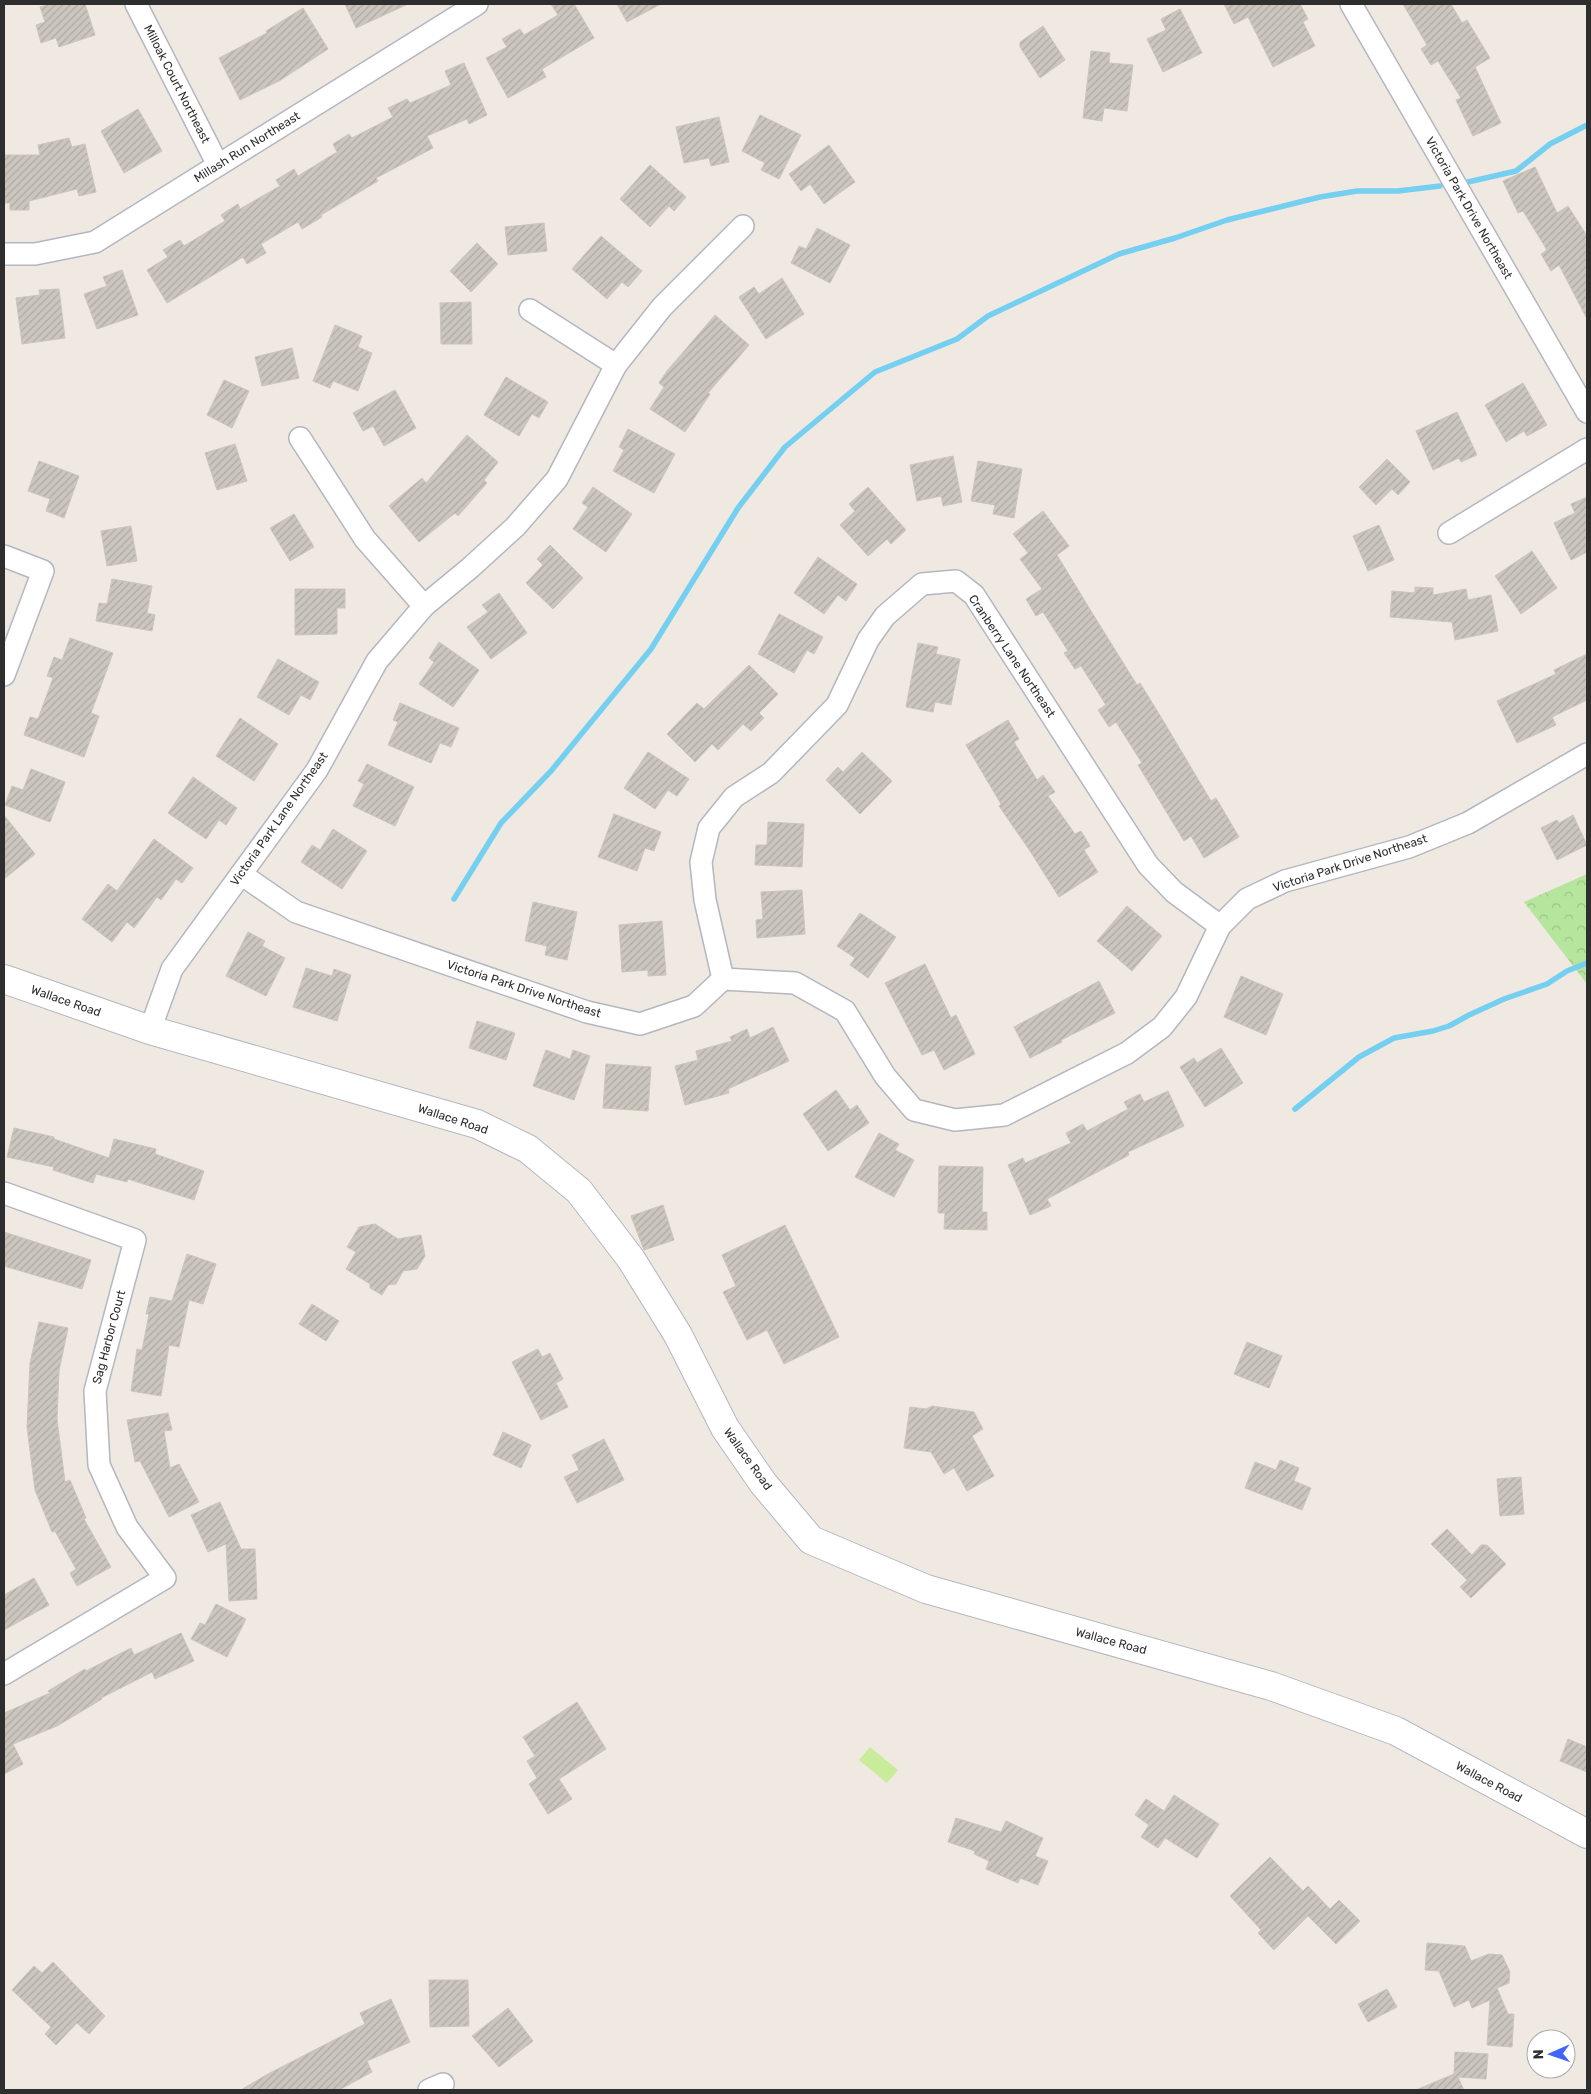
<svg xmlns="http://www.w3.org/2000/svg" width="1591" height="2094" font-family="Rubik,sans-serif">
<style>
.forest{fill:url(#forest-crowns)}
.pitch{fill:#c9ec9a}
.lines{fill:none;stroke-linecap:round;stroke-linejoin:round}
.stream{stroke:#75cff0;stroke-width:5.5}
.building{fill:url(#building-hatch);stroke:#cbc5ba}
.minor-casing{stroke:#b4b7c1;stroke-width:24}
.tertiary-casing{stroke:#b4b7c1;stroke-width:30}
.minor{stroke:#fff;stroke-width:21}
.tertiary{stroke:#fff;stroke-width:28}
.labels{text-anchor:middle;stroke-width:5;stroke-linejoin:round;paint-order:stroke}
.street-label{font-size:12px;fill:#2e2e2e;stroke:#fff}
</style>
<defs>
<pattern id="forest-crowns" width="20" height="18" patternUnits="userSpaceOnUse" patternTransform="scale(1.25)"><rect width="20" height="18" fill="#b6e59e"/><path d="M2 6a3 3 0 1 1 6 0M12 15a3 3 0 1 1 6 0" fill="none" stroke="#9dc588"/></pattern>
<pattern id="building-hatch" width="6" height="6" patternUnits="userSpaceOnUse" patternTransform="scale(1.25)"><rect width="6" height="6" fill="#cbc7bf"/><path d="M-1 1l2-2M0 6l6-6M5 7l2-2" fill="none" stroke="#afaba4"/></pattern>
</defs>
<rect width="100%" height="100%" fill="#efe9e1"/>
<polygon class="forest" points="1587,874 1587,984 1524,902"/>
<polygon class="pitch" points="870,1747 898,1770 887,1783 859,1760"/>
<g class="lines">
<g class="stream">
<polyline points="1468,182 1516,171 1550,144 1587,125"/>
<polyline points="454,899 501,823 551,771 651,649 738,508 785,447 875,372 957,339 988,316 1119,254 1175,238 1227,220 1320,197 1357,191 1398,191 1440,186"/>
<polyline points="1295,1109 1359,1057 1394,1038 1433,1031 1449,1026 1469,1015 1504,999 1547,984 1567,971 1587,963"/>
</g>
</g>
<g class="building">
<polygon points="50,4 85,4 95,35 59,47 56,38 41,43 36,25 45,22 40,7"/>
<polygon points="345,4 408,4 356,28"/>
<polygon points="551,4 574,4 594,38 542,69 546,77 508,98 486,58 507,47 502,39 520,29 524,35 558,15"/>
<polygon points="617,4 661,4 627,22"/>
<polygon points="1224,4 1300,4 1308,19 1303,22 1315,46 1273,67 1248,17 1234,24"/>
<polygon points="1403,4 1451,4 1462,23 1467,20 1490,58 1475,67 1501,123 1473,136 1456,100 1461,98 1438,61 1431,65 1421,49 1427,45"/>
<polygon points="303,8 328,49 279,81 240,100 219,58 267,33 266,31"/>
<polygon points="1180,9 1202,53 1163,72 1147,39 1166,30 1161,19"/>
<polygon points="1043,26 1065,60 1040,78 1020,47 1020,42"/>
<polygon points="1091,51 1110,53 1109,63 1133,65 1127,111 1104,108 1102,121 1083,118"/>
<polygon points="464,63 487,115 469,124 467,119 427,136 433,148 376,178 378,181 321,215 322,217 302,229 298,222 261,244 266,253 247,264 243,257 167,303 147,270 168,257 163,250 180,240 184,246 225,221 221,215 238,204 240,209 280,186 276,180 294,169 298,176 337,152 333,144 349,134 352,138 393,117 388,108 407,99 410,103 451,85 445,71"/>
<polygon points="138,109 162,151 124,173 101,131"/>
<polygon points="760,115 801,135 779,179 761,170 765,163 742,151"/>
<polygon points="719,117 729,162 711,166 709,158 684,163 676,127"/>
<polygon points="69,138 72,147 85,144 96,192 79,196 77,189 29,201 29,210 10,210 10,203 4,203 4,155 40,155 38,145"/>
<polygon points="829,145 855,182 824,204 810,184 801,191 789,174"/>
<polygon points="650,165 686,197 674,211 669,206 650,227 620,199"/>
<polygon points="1535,167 1557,213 1568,206 1587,236 1587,319 1559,265 1551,271 1541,254 1547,250 1523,211 1518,213 1503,181"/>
<polygon points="544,223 547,251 508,255 505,227"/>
<polygon points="817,228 850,245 830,283 791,263 799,246 806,249"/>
<polygon points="601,236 642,271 628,287 622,282 607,299 572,269"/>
<polygon points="477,243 498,264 471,292 450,271"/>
<polygon points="122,270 138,315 97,329 84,294 107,286 103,277"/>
<polygon points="782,278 804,314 766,339 739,297 754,287 759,294"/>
<polygon points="59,289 65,338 22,344 16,298 40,295 39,290"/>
<polygon points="471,302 472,344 441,344 440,303"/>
<polygon points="715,315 749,345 708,393 710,394 685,432 650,409 664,387 659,383 667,371"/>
<polygon points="335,325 362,336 358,347 372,353 358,391 333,381 330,388 313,381"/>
<polygon points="292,348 299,378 262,386 255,357"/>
<polygon points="506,377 548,402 539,418 532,414 519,436 484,415"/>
<polygon points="224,380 249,391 232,428 207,415"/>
<polygon points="1523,383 1547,425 1527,436 1524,431 1506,442 1485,405"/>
<polygon points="395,390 416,428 384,446 373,426 363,431 353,413"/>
<polygon points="1457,412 1477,455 1461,462 1459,458 1433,470 1416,431"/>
<polygon points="628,429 675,454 654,493 613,471 624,450 619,447"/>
<polygon points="467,435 498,462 484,480 487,483 458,516 455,513 419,542 389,506 422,478 426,483"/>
<polygon points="235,444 247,481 217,490 205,453"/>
<polygon points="953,456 962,502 943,506 941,496 917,501 910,465"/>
<polygon points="1387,459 1410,482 1398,495 1392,489 1376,505 1359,487"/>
<polygon points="39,461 79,476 64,518 46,511 50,499 28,491"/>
<polygon points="978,461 1022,469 1014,518 993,514 995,505 971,501"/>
<polygon points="593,487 632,514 606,552 573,529 588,507 582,503"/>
<polygon points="868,487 906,530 891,544 887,539 868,556 840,525 855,511 849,504"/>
<polygon points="1587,497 1587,552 1571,560 1554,523 1575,513 1571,504"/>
<polygon points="1043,511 1069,546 1057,555 1091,611 1137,685 1140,683 1164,722 1211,801 1216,798 1239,837 1204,858 1191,836 1184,841 1138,765 1142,763 1116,722 1109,727 1098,710 1106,705 1081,666 1075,669 1064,653 1068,651 1043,612 1036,616 1026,599 1042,589 1020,559 1028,553 1013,534"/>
<polygon points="294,514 314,547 290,561 270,528"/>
<polygon points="1379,525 1394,560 1368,571 1353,536"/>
<polygon points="131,526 137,561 107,566 101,531"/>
<polygon points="550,545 583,578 553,609 526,583 543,565 537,559"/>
<polygon points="1532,551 1557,588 1521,614 1495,576"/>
<polygon points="818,557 857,584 846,601 838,595 824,614 794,593"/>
<polygon points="112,579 152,586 147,613 155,615 152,631 96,621 99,603 107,604"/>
<polygon points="1415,587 1433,588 1433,595 1466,589 1468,600 1491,595 1498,631 1455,640 1452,622 1390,617 1392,591 1415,593"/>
<polygon points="295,589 345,589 345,608 337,608 337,634 295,635"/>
<polygon points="499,593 527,633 491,659 467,627 488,612 482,605"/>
<polygon points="779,614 823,637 814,654 807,650 794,673 758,654"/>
<polygon points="70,638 113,653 91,713 99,716 84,757 24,735 30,717 38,719 53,678 47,676 54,657 62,660"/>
<polygon points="439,642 479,670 453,707 419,684 434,662 429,658"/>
<polygon points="918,643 938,647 936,654 960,659 951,705 935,702 933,712 906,707"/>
<polygon points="1587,654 1587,700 1552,717 1556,725 1517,743 1497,701 1556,674 1554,670"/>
<polygon points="278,659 319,682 310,700 301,695 289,715 257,697"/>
<polygon points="749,665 778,694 759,713 764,718 751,731 743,724 718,750 712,744 695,762 667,734 697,703 704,709"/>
<polygon points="400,703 459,728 451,747 440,743 431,763 388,745 398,722 393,720"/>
<polygon points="240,718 278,744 254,781 216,756"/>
<polygon points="1008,720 1019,739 1014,742 1037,780 1043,775 1055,792 1048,796 1075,834 1081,831 1090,846 1084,850 1098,872 1059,897 1030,851 999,806 1001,804 966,745"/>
<polygon points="648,752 689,779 677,796 668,790 655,809 624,788"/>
<polygon points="862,752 892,781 860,814 826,780 838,767 843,772"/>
<polygon points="367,764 414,787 395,826 353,806 364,784 358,781"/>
<polygon points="31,769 65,782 50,822 5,805 12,786 23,790"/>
<polygon points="193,777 237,808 226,825 219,820 206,839 168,813"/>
<polygon points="614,814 661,832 654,851 645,848 637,871 598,857"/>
<polygon points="4,815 35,854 4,879"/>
<polygon points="1573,815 1587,845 1557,860 1541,828 1557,820 1559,823"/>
<polygon points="768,822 804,824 802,867 755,865 756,845 767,845"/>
<polygon points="333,829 367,851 342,889 301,862 312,845 320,850"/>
<polygon points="154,839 193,868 182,883 176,879 161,900 157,897 134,928 127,922 112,942 82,919 108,884 117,891"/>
<polygon points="802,890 805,934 757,938 756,920 763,919 761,892"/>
<polygon points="533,902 577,912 567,960 545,955 547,946 525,941"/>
<polygon points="1127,906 1162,936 1132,971 1097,941"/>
<polygon points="860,913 896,937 868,978 850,965 855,958 837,946"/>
<polygon points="662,921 666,975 648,976 648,970 622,972 619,925"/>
<polygon points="248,932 265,941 262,946 285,958 266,996 226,976"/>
<polygon points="925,964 951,1018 956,1015 975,1054 944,1070 934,1050 922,1055 885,983"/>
<polygon points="306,968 332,976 334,969 351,975 337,1021 293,1007"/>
<polygon points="1241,976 1283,994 1266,1035 1224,1017"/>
<polygon points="1099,981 1115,1013 1061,1040 1062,1042 1030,1058 1014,1027"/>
<polygon points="477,1021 515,1033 506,1060 469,1048"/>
<polygon points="773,1027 789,1061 728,1089 729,1093 685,1105 675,1066 698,1060 696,1051 732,1041 730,1037 747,1029 750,1038"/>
<polygon points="1221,1048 1243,1083 1205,1107 1180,1067 1194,1058 1197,1063"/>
<polygon points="546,1050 570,1059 573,1050 590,1056 574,1100 533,1086"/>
<polygon points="606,1064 651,1067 648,1111 603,1108"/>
<polygon points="836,1090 850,1110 857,1105 869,1123 828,1151 803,1114"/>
<polygon points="1168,1091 1184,1126 1128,1152 1129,1155 1047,1199 1051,1206 1030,1215 1008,1165 1023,1158 1025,1163 1071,1143 1066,1133 1083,1124 1087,1131 1128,1109 1124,1102 1140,1094 1144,1102"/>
<polygon points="14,1128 54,1137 54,1139 109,1158 114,1139 156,1149 155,1154 204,1171 194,1200 128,1179 127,1182 96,1174 93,1183 53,1170 54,1167 7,1157"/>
<polygon points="879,1133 899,1144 895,1150 914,1160 894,1197 855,1177"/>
<polygon points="939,1166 983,1167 982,1212 987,1212 987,1230 944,1229 945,1213 938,1213"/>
<polygon points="663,1205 674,1240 644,1250 631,1216"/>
<polygon points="375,1224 398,1239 421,1235 425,1256 417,1269 403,1271 396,1284 388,1285 382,1295 370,1288 370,1284 346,1269 356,1252 347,1247 359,1227"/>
<polygon points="785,1225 839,1337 784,1364 767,1330 747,1340 723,1292 736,1286 722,1255"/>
<polygon points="4,1232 91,1260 82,1289 4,1266"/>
<polygon points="187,1254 216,1264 203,1304 189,1300 179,1347 169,1345 161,1396 131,1391 137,1349 142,1350 149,1314 146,1314 150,1297 172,1301"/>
<polygon points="312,1304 339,1321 326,1341 299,1324"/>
<polygon points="39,1322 68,1328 59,1371 57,1419 65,1482 70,1480 86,1518 84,1519 111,1567 77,1586 70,1573 76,1569 55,1531 52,1532 35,1490 27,1427 30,1363"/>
<polygon points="1247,1342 1282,1356 1269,1388 1234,1374"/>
<polygon points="538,1349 542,1357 550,1353 563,1379 556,1383 568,1407 541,1420 512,1362"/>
<polygon points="932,1406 974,1412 983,1429 972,1436 994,1476 967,1491 954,1468 944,1474 931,1452 904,1448 910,1407 926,1409"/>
<polygon points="168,1413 172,1430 164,1431 170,1468 179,1464 199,1502 169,1517 140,1461 135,1462 127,1420"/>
<polygon points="503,1432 531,1445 521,1468 493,1455"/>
<polygon points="604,1439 624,1480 577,1503 564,1477 579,1470 572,1455"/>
<polygon points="1280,1460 1299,1468 1294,1481 1311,1488 1302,1510 1245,1488 1255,1462 1276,1470"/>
<polygon points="1521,1477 1524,1514 1500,1516 1497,1479"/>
<polygon points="220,1502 241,1549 255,1549 257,1599 229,1601 226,1544 208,1552 191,1515"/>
<polygon points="1447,1529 1472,1555 1481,1545 1487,1545 1506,1564 1471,1598 1460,1587 1467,1580 1431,1544"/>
<polygon points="34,1578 49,1605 4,1630 4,1595"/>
<polygon points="216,1604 246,1619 227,1657 191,1639 200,1623 205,1625"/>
<polygon points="181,1633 194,1661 155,1679 152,1672 101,1698 102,1699 57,1726 13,1744 23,1764 4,1774 4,1713 50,1693 48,1691 85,1669 86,1671 131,1648 134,1655"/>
<polygon points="577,1702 606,1749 559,1779 572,1799 548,1814 529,1784 537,1778 527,1761 535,1756 523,1737"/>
<polygon points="1568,1739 1587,1747 1587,1772 1560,1761"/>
<polygon points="1174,1795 1219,1824 1197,1858 1165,1838 1158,1848 1141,1837 1149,1825 1135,1815 1146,1799 1164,1811"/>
<polygon points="956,1818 1001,1832 1006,1821 1043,1838 1035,1856 1048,1861 1038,1885 1020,1878 1018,1883 986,1869 989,1861 974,1854 975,1851 948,1842"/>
<polygon points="1270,1857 1303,1891 1308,1886 1330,1909 1339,1900 1360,1921 1336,1944 1308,1916 1274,1950 1258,1933 1261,1930 1230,1896"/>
<polygon points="1427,1943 1465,1946 1471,1961 1489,1954 1502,1955 1510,1972 1509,1983 1497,1988 1508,2014 1514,2014 1512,2047 1487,2045 1490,2000 1472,2008 1469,2000 1454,2007 1439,1971 1425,1970"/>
<polygon points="53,1962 105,2016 89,2034 77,2023 56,2045 45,2034 51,2027 12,1990 34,1966 42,1973"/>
<polygon points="429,1980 468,1980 469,2026 430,2027"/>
<polygon points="1387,1989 1397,2007 1368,2022 1358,2004"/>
<polygon points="391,1999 410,2042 367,2061 372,2072 339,2090 241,2090 266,2075 365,2024 360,2013"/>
<polygon points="508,2008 533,2041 499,2067 472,2036"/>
<polygon points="1455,2052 1488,2054 1486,2079 1458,2077 1464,2090 1416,2090 1454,2074"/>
</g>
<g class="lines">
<g class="minor-casing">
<g id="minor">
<polyline points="136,4 218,165"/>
<polyline points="1351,4 1587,412"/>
<polyline points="4,254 35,254 95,242 477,4"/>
<polyline points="530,310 616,365"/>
<polyline points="300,438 365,539 424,606"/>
<polyline points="1449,533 1587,449"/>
<polyline points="4,556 43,571 4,675"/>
<polyline points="241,874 296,912 587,1012 640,1024 694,1006 723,979 795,983 845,1011 885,1076 914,1110 955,1120 1004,1115 1127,1053 1162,1027 1186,997 1220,926 1247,899 1285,881 1409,847 1468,823 1587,754"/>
<polyline points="723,979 705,900 701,862 709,828 734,797 771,773 837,705 868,640 885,616 922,584 956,581 974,595 1148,865 1174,892 1220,926"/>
<polyline points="150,1030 172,969 317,770 377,661 424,606 470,568 515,527 557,479 616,365 662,307 743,226"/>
<polyline points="4,1193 135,1240 95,1391 99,1465 127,1527 165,1578 4,1674"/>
<polyline points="429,2090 443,2084"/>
</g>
</g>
<g class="tertiary-casing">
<polyline id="tertiary" points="4,979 150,1030 477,1124 528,1149 579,1191 631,1259 678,1335 725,1428 763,1483 811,1540 926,1589 1271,1686 1396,1731 1587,1834"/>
</g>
<use href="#minor" class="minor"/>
<use href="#tertiary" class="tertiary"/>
</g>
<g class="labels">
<g class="street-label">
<text transform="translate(177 84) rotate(63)" y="4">Milloak Court Northeast</text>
<text transform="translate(247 147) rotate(-32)" y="4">Millash Run Northeast</text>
<text transform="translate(1469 208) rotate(60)" y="4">Victoria Park Drive Northeast</text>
<text transform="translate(1012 656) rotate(56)" y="4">Cranberry Lane Northeast</text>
<text transform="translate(279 819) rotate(-55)" y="4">Victoria Park Lane Northeast</text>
<text transform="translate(1350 863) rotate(-18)" y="4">Victoria Park Drive Northeast</text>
<text transform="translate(524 989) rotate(18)" y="4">Victoria Park Drive Northeast</text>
<text transform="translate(66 1001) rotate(19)" y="4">Wallace Road</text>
<text transform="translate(453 1119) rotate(18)" y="4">Wallace Road</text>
<text transform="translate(109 1337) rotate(-75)" y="4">Sag Harbor Court</text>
<text transform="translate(748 1459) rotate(54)" y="4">Wallace Road</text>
<text transform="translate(1111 1641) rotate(15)" y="4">Wallace Road</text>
<text transform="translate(1489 1782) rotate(28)" y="4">Wallace Road</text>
</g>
</g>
<rect width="1591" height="2094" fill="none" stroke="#2e2e2e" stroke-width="10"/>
<g transform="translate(1551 2054) rotate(268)"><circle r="24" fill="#ffffff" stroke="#ababab"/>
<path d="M0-4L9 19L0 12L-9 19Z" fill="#4264fb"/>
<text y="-8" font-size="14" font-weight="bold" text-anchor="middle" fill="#2e2e2e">N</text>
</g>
</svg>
